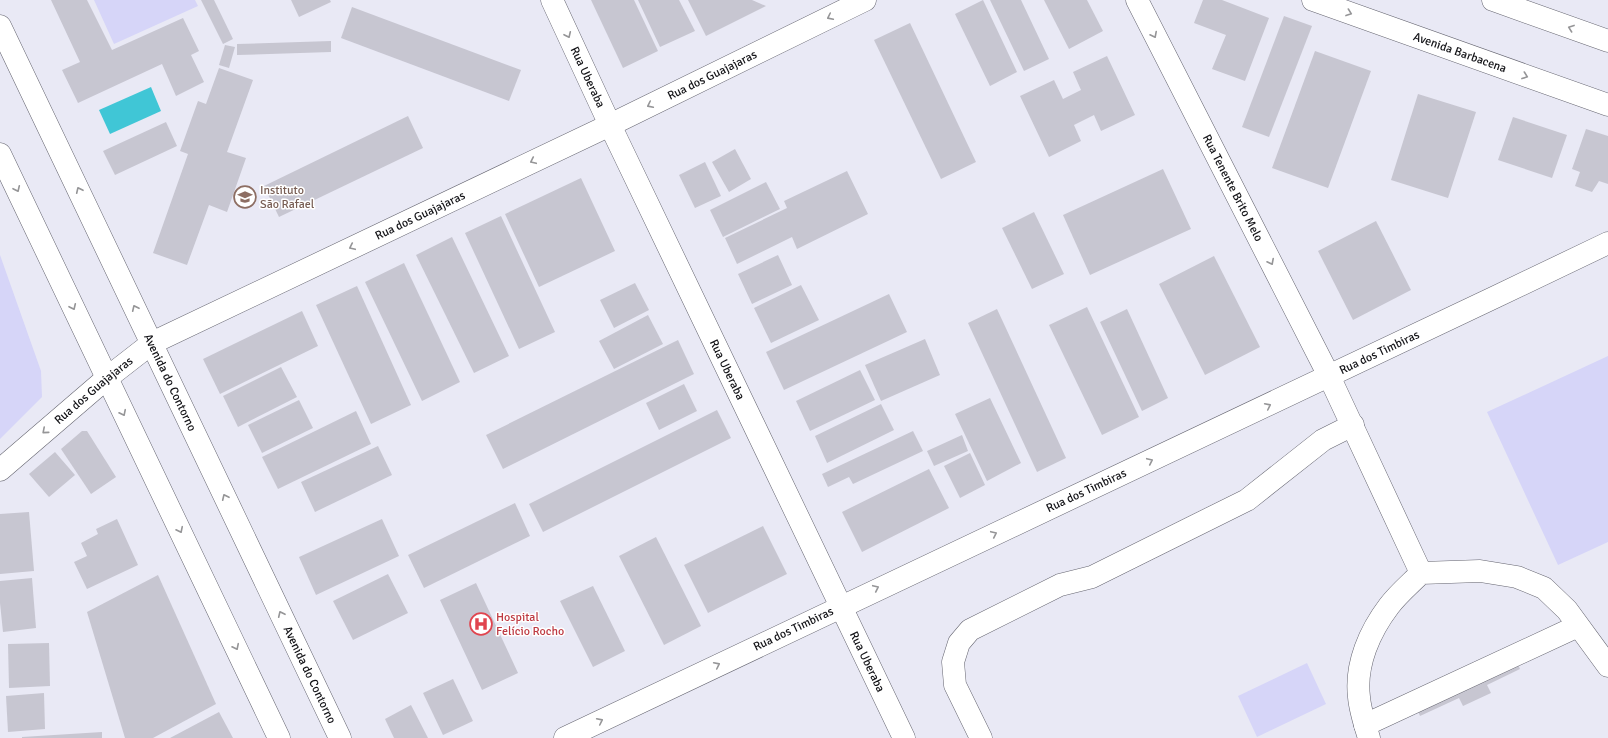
<svg xmlns="http://www.w3.org/2000/svg" width="1608" height="738" font-family="Signika,sans-serif">
<style>
.green{fill:#d6d5f8}
.water{fill:#40c6d6}
.building{fill:#c7c6d1}
.lines{fill:none;stroke-linecap:round;stroke-linejoin:round}
.minor-casing{stroke:#656570;stroke-width:23}
.major-casing{stroke:#656570;stroke-width:23}
.minor{stroke:#fff;stroke-width:22}
.major{stroke:#fff;stroke-width:22}
.oneway{stroke:#959597}
.labels{text-anchor:middle;stroke-width:3;stroke-linejoin:round;paint-order:stroke}
.street-label{font-size:12px;fill:#131317;stroke:#fff}
.education-label{font-size:12px;fill:#785e54;stroke:#fff;text-anchor:start}
.health-label{font-size:12px;fill:#be3a42;stroke:#fff;text-anchor:start}
</style>
<rect width="100%" height="100%" fill="#e9e9f5"/>
<g class="green">
<polygon points="94,0 195,0 198,6 114,44"/>
<polygon points="0,255 41,371 42,397 0,439"/>
<polygon points="1608,356 1608,542 1558,565 1487,412"/>
<polygon points="1307,663 1326,704 1257,737 1238,696"/>
</g>
<polygon class="water" points="151,87 161,111 110,134 99,110"/>
<g class="building">
<polygon points="51,0 87,0 112,50 183,18 199,51 191,55 204,82 176,96 162,64 78,103 62,70 80,62"/>
<polygon points="201,0 214,0 233,39 223,44"/>
<polygon points="291,0 330,0 331,2 299,17"/>
<polygon points="591,0 634,0 658,51 623,68"/>
<polygon points="638,0 679,0 695,31 660,47"/>
<polygon points="688,0 752,0 766,6 706,36"/>
<polygon points="983,0 1017,72 990,86 955,14"/>
<polygon points="990,0 1021,0 1049,59 1024,71"/>
<polygon points="1044,0 1087,0 1103,31 1069,49"/>
<polygon points="1203,0 1222,0 1269,18 1245,81 1212,69 1226,35 1194,23"/>
<polygon points="352,7 521,70 509,101 341,38"/>
<polygon points="1284,16 1312,26 1269,137 1242,127"/>
<polygon points="910,23 976,162 941,179 874,40"/>
<polygon points="331,41 331,52 237,55 237,44"/>
<polygon points="225,45 235,47 229,68 219,65"/>
<polygon points="1315,51 1371,71 1328,188 1272,168"/>
<polygon points="1107,56 1135,115 1101,131 1094,115 1074,125 1081,141 1049,157 1020,96 1054,80 1063,99 1081,90 1073,72"/>
<polygon points="219,68 253,80 227,152 246,158 227,212 209,205 187,265 153,253 188,154 180,151 198,101 206,104"/>
<polygon points="1418,94 1476,112 1448,198 1391,180"/>
<polygon points="408,116 423,148 279,217 264,186"/>
<polygon points="1513,117 1567,135 1552,178 1498,160"/>
<polygon points="166,122 177,146 115,175 103,151"/>
<polygon points="1586,129 1608,136 1608,184 1599,181 1592,192 1575,186 1580,172 1572,169"/>
<polygon points="735,149 751,179 729,192 712,162"/>
<polygon points="705,162 721,196 695,208 679,175"/>
<polygon points="1163,169 1191,229 1090,275 1063,215"/>
<polygon points="847,171 868,214 797,249 792,237 737,264 725,238 787,208 784,201"/>
<polygon points="581,178 615,251 539,287 505,214"/>
<polygon points="766,182 780,209 723,237 710,210"/>
<polygon points="1034,212 1064,274 1032,289 1002,228"/>
<polygon points="501,216 555,332 519,349 465,233"/>
<polygon points="1376,221 1411,290 1353,320 1318,251"/>
<polygon points="452,237 509,356 474,373 416,255"/>
<polygon points="778,255 792,285 752,304 738,274"/>
<polygon points="1214,256 1260,347 1205,375 1159,284"/>
<polygon points="404,263 460,382 422,401 365,282"/>
<polygon points="635,283 649,310 614,328 600,300"/>
<polygon points="801,285 819,320 771,343 754,308"/>
<polygon points="357,286 411,405 371,424 316,305"/>
<polygon points="889,294 907,332 784,390 766,352"/>
<polygon points="1087,307 1139,417 1102,435 1049,325"/>
<polygon points="997,309 1066,458 1037,472 968,323"/>
<polygon points="1127,309 1168,398 1142,411 1100,322"/>
<polygon points="302,311 318,346 220,394 203,359"/>
<polygon points="648,315 663,344 614,369 599,341"/>
<polygon points="925,339 940,375 881,401 865,365"/>
<polygon points="678,340 694,374 503,469 486,435"/>
<polygon points="281,367 297,397 238,427 223,396"/>
<polygon points="860,370 875,400 810,431 796,401"/>
<polygon points="684,384 697,411 659,430 646,403"/>
<polygon points="990,398 1021,463 987,481 955,414"/>
<polygon points="299,400 313,428 262,453 248,425"/>
<polygon points="881,404 894,430 827,463 815,436"/>
<polygon points="717,410 731,438 543,532 529,504"/>
<polygon points="356,411 371,444 278,489 262,457"/>
<polygon points="82,431 87,431 116,477 91,494 61,449"/>
<polygon points="913,431 923,451 853,484 849,477 828,487 822,474"/>
<polygon points="962,435 968,451 934,466 927,451"/>
<polygon points="378,446 392,475 315,512 301,482"/>
<polygon points="55,452 75,475 49,497 29,474"/>
<polygon points="970,453 985,485 960,498 944,466"/>
<polygon points="929,469 949,508 862,552 842,512"/>
<polygon points="515,503 530,536 424,588 408,555"/>
<polygon points="29,512 34,571 0,574 0,514"/>
<polygon points="117,519 138,565 87,589 74,562 87,556 81,543 98,534 96,529"/>
<polygon points="382,519 399,556 316,595 299,557"/>
<polygon points="763,526 787,574 708,613 684,565"/>
<polygon points="656,537 701,626 664,645 619,556"/>
<polygon points="388,574 408,613 353,640 333,601"/>
<polygon points="158,575 216,704 153,738 125,738 87,612"/>
<polygon points="32,578 36,628 3,632 0,603 0,581"/>
<polygon points="476,583 518,673 482,690 440,600"/>
<polygon points="593,586 625,651 593,667 560,601"/>
<polygon points="49,643 50,686 9,688 8,644"/>
<polygon points="1516,660 1520,669 1487,685 1491,693 1463,706 1459,698 1420,716 1416,707"/>
<polygon points="453,679 473,721 443,735 423,693"/>
<polygon points="44,693 45,729 8,732 6,696"/>
<polygon points="411,705 428,738 394,738 385,719"/>
<polygon points="219,712 233,738 170,738"/>
<polygon points="102,732 102,738 22,738 22,737"/>
</g>
<g class="lines">
<g class="minor-casing">
<g id="minor">
<path id="s1" d="M552,0L610,125L904,738"/>
<path id="s2" d="M1137,0L1329,376L1421,573"/>
<path id="s3" d="M0,470L107,378L152,343L610,125L865,0"/>
<polyline points="1365,725 1578,626"/>
<path id="s4" d="M565,738C911,571 1261,410 1608,243"/>
<polyline points="981,738 955,685 953,662 959,643 970,630 1060,585 1092,577 1247,500 1323,440 1353,425"/>
<path d="M1369,738C1365,725 1360,710 1359,697C1355,664 1370,631 1389,606C1398,594 1410,584 1421,573L1480,571L1517,577L1544,588L1567,610L1608,666"/>
</g>
</g>
<g class="major-casing">
<g id="major">
<path id="s5" d="M1313,0L1608,105"/>
<polyline points="1493,0 1608,41"/>
<path id="s6" d="M0,26L340,738"/>
<polyline points="0,154 279,738"/>
</g>
</g>
<use href="#minor" class="minor"/>
<use href="#major" class="major"/>
</g>
<defs><path id="oneway-chevron" d="M-2-3.5L2.5 0L-2 3.5" fill="none" stroke-width="1.6" stroke-linecap="round" stroke-linejoin="round"/></defs>
<g class="oneway">
<use href="#oneway-chevron" transform="translate(1349 13) rotate(20)"/>
<use href="#oneway-chevron" transform="translate(830 17) rotate(154)"/>
<use href="#oneway-chevron" transform="translate(1571 28) rotate(-160)"/>
<use href="#oneway-chevron" transform="translate(568 35) rotate(65)"/>
<use href="#oneway-chevron" transform="translate(1154 35) rotate(63)"/>
<use href="#oneway-chevron" transform="translate(1525 76) rotate(20)"/>
<use href="#oneway-chevron" transform="translate(650 105) rotate(154)"/>
<use href="#oneway-chevron" transform="translate(533 161) rotate(155)"/>
<use href="#oneway-chevron" transform="translate(17 189) rotate(65)"/>
<use href="#oneway-chevron" transform="translate(79 190) rotate(-115)"/>
<use href="#oneway-chevron" transform="translate(352 247) rotate(155)"/>
<use href="#oneway-chevron" transform="translate(1271 262) rotate(63)"/>
<use href="#oneway-chevron" transform="translate(73 307) rotate(65)"/>
<use href="#oneway-chevron" transform="translate(135 308) rotate(-115)"/>
<use href="#oneway-chevron" transform="translate(1268 406) rotate(-26)"/>
<use href="#oneway-chevron" transform="translate(123 413) rotate(64)"/>
<use href="#oneway-chevron" transform="translate(45 431) rotate(139)"/>
<use href="#oneway-chevron" transform="translate(1150 461) rotate(-25)"/>
<use href="#oneway-chevron" transform="translate(225 497) rotate(-115)"/>
<use href="#oneway-chevron" transform="translate(180 530) rotate(64)"/>
<use href="#oneway-chevron" transform="translate(994 534) rotate(-25)"/>
<use href="#oneway-chevron" transform="translate(876 588) rotate(-25)"/>
<use href="#oneway-chevron" transform="translate(281 614) rotate(-115)"/>
<use href="#oneway-chevron" transform="translate(236 647) rotate(64)"/>
<use href="#oneway-chevron" transform="translate(717 665) rotate(-26)"/>
<use href="#oneway-chevron" transform="translate(600 721) rotate(-26)"/>
</g>
<defs>
<g id="school-ring" transform="scale(1.15)"><circle r="9.5" fill="#fff" stroke="#8d6e63" stroke-width="1.5"/><path d="M0-5L7-2L0 1L-7-2ZM-4 1L0 2.5L4 1V4Q0 6-4 4Z" fill="#8d6e63"/></g>
<g id="hospital-ring" transform="scale(1.15)"><circle r="9.5" fill="#fff" stroke="#e0444e" stroke-width="1.5"/><path d="M-5-5h3v3.5h4V-5h3V5h-3V1.5h-4V5h-3Z" fill="#e0444e"/></g>
</defs>
<g fill-rule="evenodd">
<use href="#school-ring" x="245" y="197"/>
<use href="#hospital-ring" x="481" y="624"/>
</g>
<g class="labels">
<g class="street-label">
<text dy="4" stroke="none"><textPath href="#s5" startOffset="156">Avenida Barbacena</textPath></text>
<text dy="4" stroke="none"><textPath href="#s3" startOffset="819">Rua dos Guajajaras</textPath></text>
<text dy="4" stroke="none"><textPath href="#s1" startOffset="85">Rua Uberaba</textPath></text>
<text dy="4" stroke="none"><textPath href="#s2" startOffset="211">Rua Tenente Brito Melo</textPath></text>
<text dy="4" stroke="none"><textPath href="#s3" startOffset="495">Rua dos Guajajaras</textPath></text>
<text dy="4" stroke="none"><textPath href="#s4" startOffset="901">Rua dos Timbiras</textPath></text>
<text dy="4" stroke="none"><textPath href="#s1" startOffset="409">Rua Uberaba</textPath></text>
<text dy="4" stroke="none"><textPath href="#s6" startOffset="395">Avenida do Contorno</textPath></text>
<text dy="4" stroke="none"><textPath href="#s3" startOffset="123">Rua dos Guajajaras</textPath></text>
<text dy="4" stroke="none"><textPath href="#s4" startOffset="577">Rua dos Timbiras</textPath></text>
<text dy="4" stroke="none"><textPath href="#s4" startOffset="253">Rua dos Timbiras</textPath></text>
<text dy="4" stroke="none"><textPath href="#s1" startOffset="733">Rua Uberaba</textPath></text>
<text dy="4" stroke="none"><textPath href="#s6" startOffset="719">Avenida do Contorno</textPath></text>
</g>
<g class="education-label">
<text x="260" y="194">Instituto<tspan x="260" dy="14">São Rafael</tspan></text>
</g>
<g class="health-label">
<text x="496" y="621">Hospital<tspan x="496" dy="14">Felício Rocho</tspan></text>
</g>
</g>
</svg>
